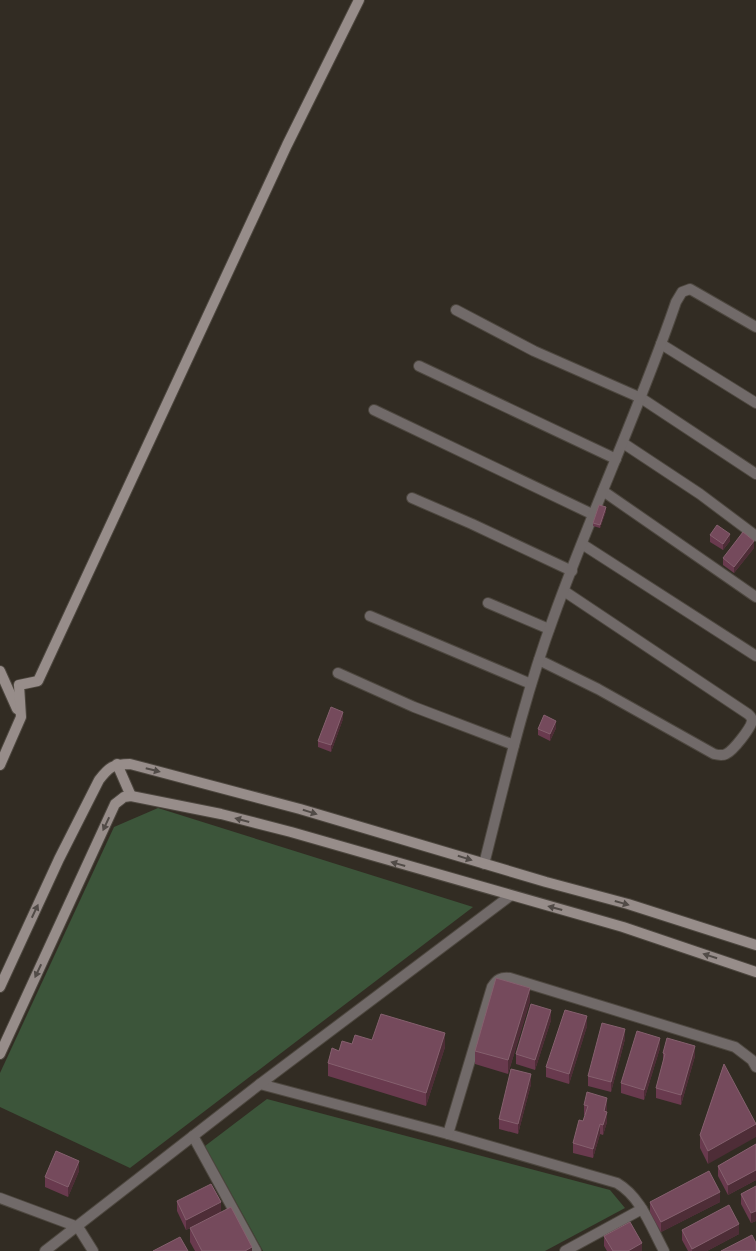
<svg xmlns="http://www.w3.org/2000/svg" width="756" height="1251" font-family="Montserrat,sans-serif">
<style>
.park{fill:#3c553a}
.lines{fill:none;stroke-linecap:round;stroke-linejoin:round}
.street-casing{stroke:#4d473f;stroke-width:12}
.secondary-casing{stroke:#4d473f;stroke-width:12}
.street{stroke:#716a69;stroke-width:10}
.secondary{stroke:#978d8a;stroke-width:10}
.wall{fill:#693a4e}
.shaded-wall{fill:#4e2d37}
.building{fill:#754a5c;stroke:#85606e}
.oneway{fill:#514b47}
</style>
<rect width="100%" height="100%" fill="#322c23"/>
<g class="park">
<polygon points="158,808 473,907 130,1168 0,1107 0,1073 114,827"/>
<polygon points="267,1099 610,1190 625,1208 545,1251 263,1251 205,1146"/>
</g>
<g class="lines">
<g class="street-casing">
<g id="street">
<polyline points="456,310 534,351 641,398 756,474"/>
<polyline points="661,344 756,403"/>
<polyline points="419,366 616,459"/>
<polyline points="374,410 594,515"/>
<polyline points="623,443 700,494 756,536"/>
<polyline points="603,491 756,597"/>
<polyline points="412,498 472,524 572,571"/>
<polyline points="582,544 756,656"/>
<polyline points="488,603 549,629"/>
<polyline points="370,616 531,684"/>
<path d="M539,660L598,689L714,754C718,755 722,756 726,754C733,751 751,728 752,721C752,717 751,717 748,714L564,591"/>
<polyline points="338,673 414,707 514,745"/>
<path d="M484,864C505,781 524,697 554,616C592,510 640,408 676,302L682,292L690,289L756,327"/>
<path d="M260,1084L448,1134L617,1183C641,1197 651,1227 664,1251"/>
<path d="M448,1134L492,987C497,979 501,977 510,978L735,1047L752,1060L756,1067"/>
<polyline points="193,1136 256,1251"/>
<polyline points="0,1198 78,1227 93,1251"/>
<polyline points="45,1251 260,1084 510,896"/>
<polyline points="565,1251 642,1209"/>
</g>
</g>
<g class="secondary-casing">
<g id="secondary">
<polyline points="0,671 17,709"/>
<polyline points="117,764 131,796"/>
<polyline points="0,765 21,717 19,685 38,681 287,145 359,0"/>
<path d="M0,987L59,859L99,780C109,767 113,764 130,764L300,809L546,882L628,904L756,945"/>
<polyline points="0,1054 115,804 124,797 131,796 221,814 291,832 623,927 756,972"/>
</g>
</g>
<use href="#street" class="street"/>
<use href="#secondary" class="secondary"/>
</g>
<g class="wall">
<polygon points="606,511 600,528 593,526 593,523"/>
<polygon points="710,535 730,541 723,550 710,542"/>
<polygon points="754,548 734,573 723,565 723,558"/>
<polygon points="343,719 331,752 318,747 318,741"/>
<polygon points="556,728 550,741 538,735 538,729"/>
<polygon points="530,1001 508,1074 475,1064 475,1051"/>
<polygon points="551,1020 535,1070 516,1064 516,1054"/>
<polygon points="587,1026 569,1084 546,1077 546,1067"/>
<polygon points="625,1039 611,1092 588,1086 588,1076"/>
<polygon points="372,1040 445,1047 426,1106 328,1076 328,1063 339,1051 352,1044"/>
<polygon points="660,1048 644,1100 621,1093 621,1083"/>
<polygon points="663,1053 695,1056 681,1105 656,1098 656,1088 663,1063"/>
<polygon points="724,1064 708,1164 700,1148 700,1135"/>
<polygon points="531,1084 518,1134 499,1129 499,1119"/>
<polygon points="584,1105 607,1108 606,1112 607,1122 603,1135 600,1134 593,1158 573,1153 573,1143 583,1121 585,1115 584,1115"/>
<polygon points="756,1144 756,1180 728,1195 718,1176 718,1166"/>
<polygon points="79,1171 68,1197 45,1187 45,1177"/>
<polygon points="756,1186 756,1221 751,1223 741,1204 741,1194"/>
<polygon points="177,1201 221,1212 186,1230 177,1211"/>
<polygon points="650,1202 720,1202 661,1232 650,1212"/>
<polygon points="190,1228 252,1251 195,1251 190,1242"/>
<polygon points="682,1230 739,1234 707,1251 688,1251 682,1240"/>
<polygon points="604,1236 642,1251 607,1251 604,1246"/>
</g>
<g class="shaded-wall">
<polygon points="606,507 606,511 600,528 600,525"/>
<polygon points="730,534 730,541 723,550 723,544"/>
<polygon points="754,541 754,548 734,573 734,567"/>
<polygon points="343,712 343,719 331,752 331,745"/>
<polygon points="556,721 556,728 550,741 550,734"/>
<polygon points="530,988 530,1001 508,1074 508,1060"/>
<polygon points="551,1010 551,1020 535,1070 535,1060"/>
<polygon points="587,1016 587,1026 569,1084 569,1074"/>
<polygon points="625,1029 625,1039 611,1092 611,1082"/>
<polygon points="445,1033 445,1047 426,1106 426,1093"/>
<polygon points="660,1038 660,1048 644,1100 644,1090"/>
<polygon points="695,1046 695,1056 681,1105 681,1095"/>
<polygon points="531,1074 531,1084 518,1134 518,1124"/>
<polygon points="607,1098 607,1108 604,1121 604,1111"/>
<polygon points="607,1112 607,1122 603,1135 603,1125"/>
<polygon points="600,1124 600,1134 593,1158 593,1149"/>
<polygon points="756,1124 756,1137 708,1164 708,1151"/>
<polygon points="79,1161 79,1171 68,1197 68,1187"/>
<polygon points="756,1170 756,1180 728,1195 728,1185"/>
<polygon points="720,1192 720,1202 661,1232 661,1222"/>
<polygon points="221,1202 221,1212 186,1230 186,1220"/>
<polygon points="756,1211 756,1221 751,1223 751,1213"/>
<polygon points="739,1224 739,1234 707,1251 692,1251 692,1249"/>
<polygon points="642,1243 642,1251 628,1251"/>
<polygon points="252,1247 252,1251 245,1251"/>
</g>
<g class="building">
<polygon points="599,505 606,507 600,525 593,523"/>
<polygon points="717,525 730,534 723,544 710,535"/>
<polygon points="743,532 754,541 734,567 723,558"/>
<polygon points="331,707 343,712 331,745 318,741"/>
<polygon points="544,715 556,721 550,734 538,729"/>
<polygon points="496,978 530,988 508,1060 475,1051"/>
<polygon points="531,1004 551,1010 535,1060 516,1054"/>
<polygon points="565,1010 587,1016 569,1074 546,1067"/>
<polygon points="381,1014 445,1033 426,1093 328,1063 332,1048 339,1051 342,1041 352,1044 355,1035 372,1040"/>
<polygon points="602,1023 625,1029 611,1082 588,1076"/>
<polygon points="637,1031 660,1038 644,1090 621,1083"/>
<polygon points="667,1038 695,1046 681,1095 656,1088 665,1054 663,1053"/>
<polygon points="724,1064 756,1124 708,1151 700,1135"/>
<polygon points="511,1069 531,1074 518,1124 499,1119"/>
<polygon points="587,1092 607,1098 604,1111 607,1112 603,1125 600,1124 593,1149 573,1143 579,1120 583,1121 588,1106 584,1105"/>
<polygon points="756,1144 756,1170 728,1185 718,1166"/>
<polygon points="56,1151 79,1161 68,1187 45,1177"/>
<polygon points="709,1171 720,1192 661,1222 650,1202"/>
<polygon points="211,1184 221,1202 186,1220 177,1201"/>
<polygon points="756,1186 756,1211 751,1213 741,1194"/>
<polygon points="729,1205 739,1224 692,1249 682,1230"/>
<polygon points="231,1207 252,1247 245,1251 202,1251 190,1228"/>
<polygon points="630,1222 642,1243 628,1251 613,1251 604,1236"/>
<polygon points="752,1235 756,1243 756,1251 721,1251"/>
<polygon points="180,1237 188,1251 153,1251"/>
</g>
<defs><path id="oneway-solid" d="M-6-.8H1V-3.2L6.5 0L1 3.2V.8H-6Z" transform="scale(1.25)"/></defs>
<g class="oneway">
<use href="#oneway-solid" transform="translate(153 770) rotate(14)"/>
<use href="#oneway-solid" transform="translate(310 812) rotate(17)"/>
<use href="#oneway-solid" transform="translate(242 820) rotate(-165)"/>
<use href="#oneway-solid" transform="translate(106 824) rotate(115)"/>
<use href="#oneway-solid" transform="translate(465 858) rotate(17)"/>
<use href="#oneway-solid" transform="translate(398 864) rotate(-164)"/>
<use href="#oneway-solid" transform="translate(622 903) rotate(16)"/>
<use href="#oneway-solid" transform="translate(555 908) rotate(-165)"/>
<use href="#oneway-solid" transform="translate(35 911) rotate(-65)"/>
<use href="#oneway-solid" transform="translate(710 956) rotate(-162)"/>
<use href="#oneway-solid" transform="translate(38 971) rotate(115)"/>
</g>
</svg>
